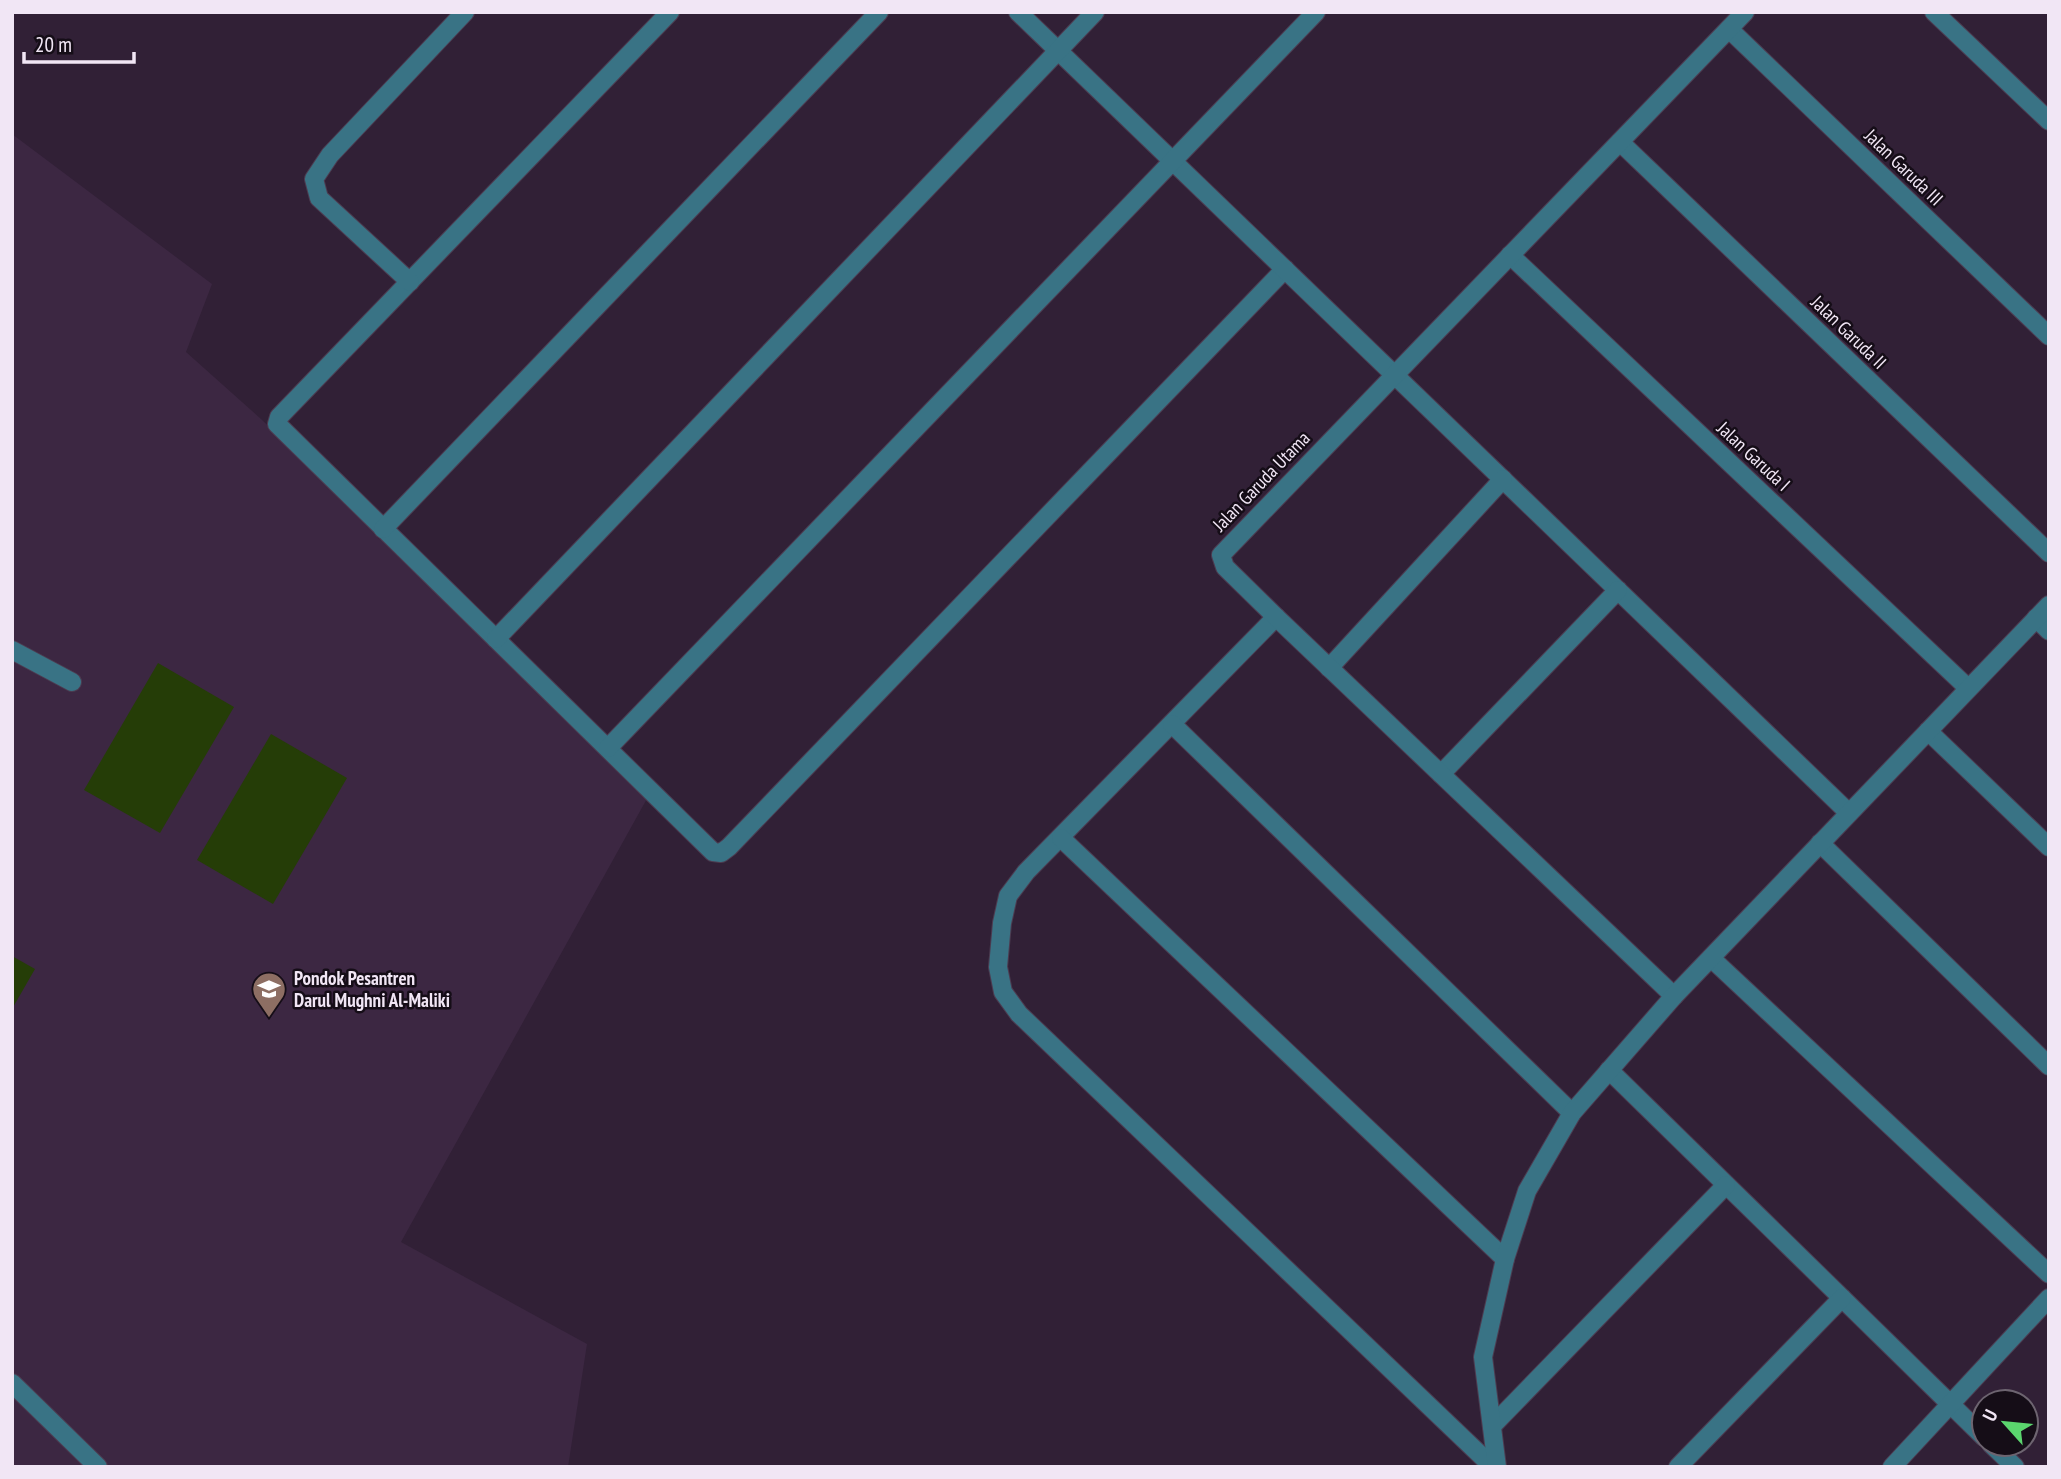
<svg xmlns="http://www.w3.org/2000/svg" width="2061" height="1479" font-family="'PT Sans Narrow',sans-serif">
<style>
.built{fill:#3c2742}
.green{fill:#253d07}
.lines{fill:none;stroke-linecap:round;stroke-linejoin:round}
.minor-casing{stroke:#4c3c51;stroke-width:20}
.minor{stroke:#397385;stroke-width:18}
.labels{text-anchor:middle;stroke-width:5;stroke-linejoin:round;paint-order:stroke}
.street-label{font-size:19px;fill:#f1e6f5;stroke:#150d17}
.poi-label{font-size:19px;font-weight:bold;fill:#f1e6f5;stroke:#150d17;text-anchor:start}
</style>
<rect width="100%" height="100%" fill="#312036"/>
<polygon class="built" points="12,134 212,284 186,352 261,419 649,795 401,1242 587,1344 568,1467 12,1467"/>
<g class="green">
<polygon points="158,663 234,707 160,833 84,790"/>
<polygon points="271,734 347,778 273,904 197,860"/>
<polygon points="12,956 35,969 12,1009"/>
</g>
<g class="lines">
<g class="minor-casing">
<g id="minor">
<polyline points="670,12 279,417 277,424 713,852 721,853 729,847 1285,269"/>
<polyline points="1018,12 1849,813"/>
<polyline points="1934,12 2049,121"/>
<polyline points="1729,29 2049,336"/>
<polyline points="1620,142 2049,553"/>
<polyline points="1510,255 1968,688"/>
<polyline points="410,282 319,198 314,179 330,155 465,12"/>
<polyline points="383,529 879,12"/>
<polyline points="1276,617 1026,872 1008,896 1002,923 998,967 1003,992 1019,1014 1493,1467"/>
<polyline points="2036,618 2049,631"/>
<polyline points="496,639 1095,12"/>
<polyline points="12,650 72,682"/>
<polyline points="1329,668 1503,479"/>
<polyline points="1172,724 1572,1113"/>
<polyline points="1928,731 2049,847"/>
<polyline points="608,748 1316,12"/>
<polyline points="1441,774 1618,590"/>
<polyline points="1061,838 1505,1259"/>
<polyline points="1820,843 2049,1066"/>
<polyline points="1711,958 2049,1274"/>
<polyline points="1674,996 1276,617 1225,567 1221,555 1745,12"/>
<polyline points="1609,1070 1984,1437"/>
<polyline points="12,1383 98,1467"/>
<polyline points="1492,1426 1726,1185"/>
<polyline points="1991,1444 2015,1467"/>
<polyline points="1497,1467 1483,1357 1505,1259 1527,1191 1572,1113 1674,996 2049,605"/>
<polyline points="1678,1467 1842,1298"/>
<polyline points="1892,1467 2049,1298"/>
</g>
</g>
<use href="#minor" class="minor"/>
</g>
<defs>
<g id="school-pin" transform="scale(1.75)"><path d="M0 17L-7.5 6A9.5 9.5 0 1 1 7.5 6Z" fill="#8d6e63" stroke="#150d17"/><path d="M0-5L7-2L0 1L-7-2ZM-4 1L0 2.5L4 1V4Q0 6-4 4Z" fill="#fff"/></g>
</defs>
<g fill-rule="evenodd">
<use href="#school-pin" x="269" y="989"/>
</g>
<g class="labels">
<g class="street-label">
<text transform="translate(1904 167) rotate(44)" y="7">Jalan Garuda III</text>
<text transform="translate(1849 332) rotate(44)" y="7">Jalan Garuda II</text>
<text transform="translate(1754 456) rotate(43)" y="7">Jalan Garuda I</text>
<text transform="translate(1261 481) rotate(-46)" y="7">Jalan Garuda Utama</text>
</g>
<g class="poi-label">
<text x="294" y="985">Pondok Pesantren<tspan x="294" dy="22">Darul Mughni Al-Maliki</tspan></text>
</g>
</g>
<rect width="2061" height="1479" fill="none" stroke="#f1e6f5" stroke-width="28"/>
<g transform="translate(2005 1423) rotate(297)"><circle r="33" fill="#150d17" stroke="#6d6470" stroke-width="2"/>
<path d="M0-5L12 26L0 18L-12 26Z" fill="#5bd56e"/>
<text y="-10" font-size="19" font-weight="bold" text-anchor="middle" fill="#f1e6f5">U</text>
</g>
<path d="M24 52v10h110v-10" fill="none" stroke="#f1e6f5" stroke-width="3.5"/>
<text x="35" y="52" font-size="21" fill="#f1e6f5" stroke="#150d17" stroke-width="5" paint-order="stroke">20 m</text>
</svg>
